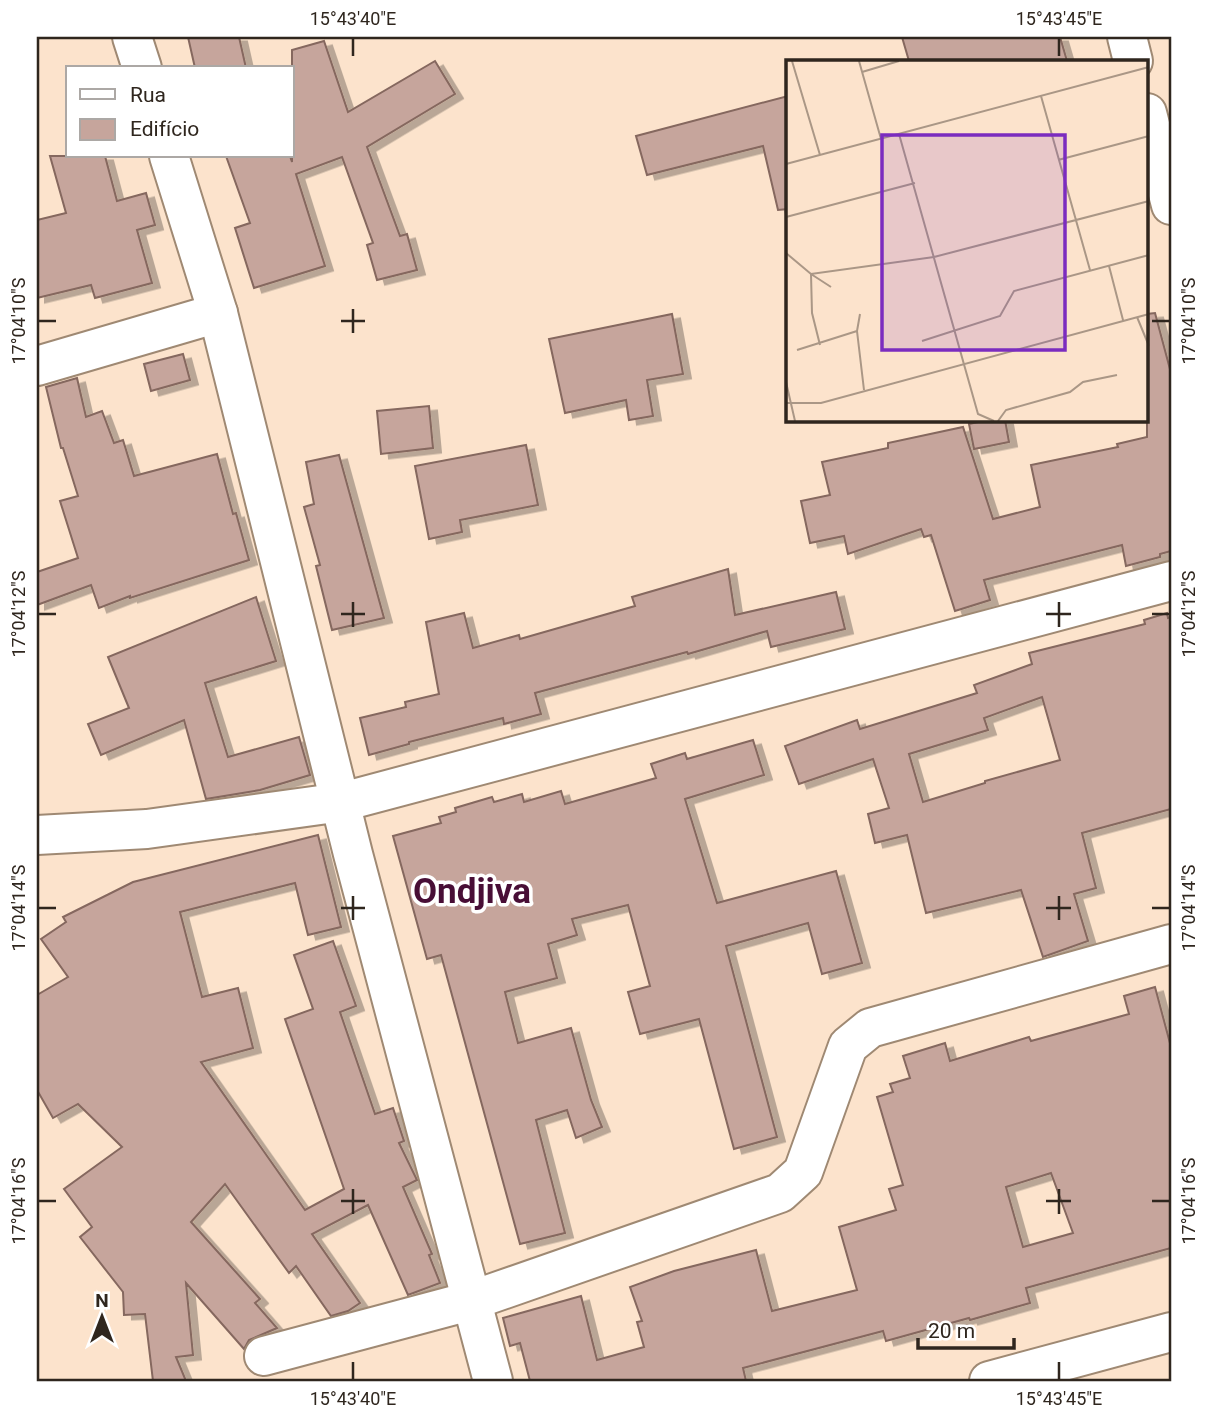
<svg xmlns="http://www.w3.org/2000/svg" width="1208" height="1418" font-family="Roboto,sans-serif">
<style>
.building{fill:#c6a59c;stroke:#85675e;stroke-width:2;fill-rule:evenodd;filter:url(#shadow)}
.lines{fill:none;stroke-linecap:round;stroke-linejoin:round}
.minor-casing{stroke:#9f8973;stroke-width:42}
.minor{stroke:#fff;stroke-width:38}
.ticks{fill:none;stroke:#2f261e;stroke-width:2.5}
.labels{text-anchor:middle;stroke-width:7;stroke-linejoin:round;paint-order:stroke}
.town-label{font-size:35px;font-weight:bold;fill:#480e36;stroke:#fff}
.inset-road{fill:none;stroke:#aa9786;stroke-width:2}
.view{fill:#7b2cbf;fill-opacity:0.15;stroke:#7b2cbf;stroke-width:3.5}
.inset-edge{fill:none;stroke:#2f261e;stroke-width:3.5}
.neatline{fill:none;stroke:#2f261e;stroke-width:2.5}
.ticks-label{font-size:18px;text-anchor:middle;fill:#2f261e}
</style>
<defs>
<filter id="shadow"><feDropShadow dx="8" dy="4.5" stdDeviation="0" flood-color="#0004"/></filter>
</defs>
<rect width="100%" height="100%" fill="#fce3cc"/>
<g class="building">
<polygon points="188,37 239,37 246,68 195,68"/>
<polygon points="902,37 1060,37 1067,61 909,61"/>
<polygon points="324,41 348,112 435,61 455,94 367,147 400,236 407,234 417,270 377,280 367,245 373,243 342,157 296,174 325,266 254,288 235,228 250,223 226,156 290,156 292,162 292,50"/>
<polygon points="788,96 788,209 778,210 763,146 647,175 636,136"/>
<polygon points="50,156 105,156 117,201 146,193 155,225 137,230 152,283 95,298 91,285 37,298 37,220 66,213"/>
<polygon points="1155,313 1171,373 1171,551 1160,554 1160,557 1126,566 1122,545 984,580 990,600 955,611 931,535 924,537 921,529 848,554 844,536 810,543 801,501 830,495 822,462 888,448 888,443 963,427 993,519 1040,507 1031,465 1118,447 1117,444 1147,437 1147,314"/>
<polygon points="672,314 683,374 647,380 653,416 629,420 626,400 565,413 549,339"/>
<polygon points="183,354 190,380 151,391 144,364"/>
<polygon points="77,378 86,417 102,411 114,443 123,440 134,476 217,454 233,514 236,513 249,560 130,598 130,596 99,608 91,585 37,605 37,572 78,558 60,501 78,496 63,448 61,448 46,387"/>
<polygon points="429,406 433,448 381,454 377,411"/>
<polygon points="987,420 1005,420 1009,442 974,449 969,424"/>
<polygon points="526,445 538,505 460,520 462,532 429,539 415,466"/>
<polygon points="339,455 384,618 332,630 316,566 320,565 304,507 314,504 306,462"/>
<polygon points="728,569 735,615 836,592 845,629 771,647 767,631 688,654 687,652 535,693 541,714 504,724 503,718 409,742 409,744 369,755 360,718 406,707 405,702 439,694 426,622 464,613 473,648 519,635 520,639 635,606 632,597"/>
<polygon points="256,597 276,661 205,683 228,757 299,737 310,775 260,790 206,799 184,720 101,755 88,724 129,708 108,657"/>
<path d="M1167,613L1168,618L1171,617V809L1082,833L1096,888L1074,894L1088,941L1043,957L1021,890L926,913L907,835L875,843L868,814L889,808L873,759L799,784L785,746L857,720L860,729L977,693L974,685L1032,664L1029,653L1145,624L1144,620ZM1042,697L1060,760L985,781V783L923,802L909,754L988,730L984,718Z"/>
<polygon points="753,740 764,775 685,799 717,903 836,871 862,963 822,974 808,923 726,946 777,1137 734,1149 699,1019 640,1034 628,992 650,986 628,905 572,919 577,935 548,944 557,978 505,992 518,1043 571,1028 591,1100 602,1127 576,1138 567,1110 536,1120 565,1233 520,1244 441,955 427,959 393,836 441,823 439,817 456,812 455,808 492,797 494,802 522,794 524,802 561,791 565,804 656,778 651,764 685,753 687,759"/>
<polygon points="318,835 341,927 308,935 295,883 180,912 202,997 238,988 253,1048 201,1062 305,1210 344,1189 285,1019 313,1009 294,955 333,941 356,1006 340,1012 375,1114 393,1108 404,1141 399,1143 417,1180 403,1187 432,1254 429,1255 440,1283 408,1295 368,1205 312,1234 360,1303 348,1311 331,1316 296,1266 289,1273 225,1184 191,1222 260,1299 255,1303 277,1328 249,1340 244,1349 186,1283 193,1355 176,1357 186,1381 153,1381 145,1314 124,1315 123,1292 80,1237 92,1227 64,1189 122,1147 78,1104 53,1118 37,1090 37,995 68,977 41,939 66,922 63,917 133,882"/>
<path d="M1155,987L1171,1047V1248L1026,1288L1030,1303L970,1320L969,1318L886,1341L883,1331L743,1368L746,1381H530L520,1343L510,1346L503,1318L581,1296L597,1360L644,1347L637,1322L642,1321L630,1287L674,1271L756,1250L772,1311L857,1290L839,1227L896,1210L889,1189L903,1185L877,1097L893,1092L890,1084L910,1078L903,1056L945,1043L950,1061L1029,1037L1031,1041L1129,1014L1124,996ZM1051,1173L1073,1233L1023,1247L1006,1187Z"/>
</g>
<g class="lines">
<g class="minor-casing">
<g id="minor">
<polyline points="132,37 142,68"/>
<polyline points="1127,37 1133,61"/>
<polyline points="1147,113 1171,205"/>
<polyline points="169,156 218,313 353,854 493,1381"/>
<polyline points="37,366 218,313"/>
<polyline points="37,835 147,829 342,802 1171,581"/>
<polyline points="264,1356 470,1301 780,1193 803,1172 848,1046 870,1028 1171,944"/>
<polyline points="989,1381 1171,1332"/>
</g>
</g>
<use href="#minor" class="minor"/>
</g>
<path class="ticks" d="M353,38V56M1059,38V56M353,309V333M38,321H56M341,321H365M1152,321H1170M353,602V627M1059,602V627M38,614H56M341,614H365M1046,614H1071M1152,614H1170M353,896V920M1059,896V920M38,908H56M341,908H365M1046,908H1071M1152,908H1170M353,1189V1214M1059,1189V1214M38,1201H56M341,1201H365M1046,1201H1071M1152,1201H1170M353,1362V1380M1059,1362V1380"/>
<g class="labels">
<g class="town-label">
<text x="472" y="903">Ondjiva</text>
</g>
</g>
<g transform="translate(786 60)">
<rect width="362" height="362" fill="#fce3cc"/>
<path class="inset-road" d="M6,1L34,95M73,1L95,79M76,12L113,1M255,36L304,210M113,74L192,354L208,361M272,100L363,76M0,104L363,7M0,157L129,123M0,193L25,214L148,197L363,141M323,206L337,260M74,254L71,271L78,330M351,257L363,286M136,281L214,256L228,231L363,195M34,285L26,253L25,214L45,227M11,290L71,271M0,322L9,361M0,343H35L363,254M212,361L220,350L284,332L297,322L331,315"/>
<path class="view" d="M96,75H279V290H96Z"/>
<rect width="362" height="362" class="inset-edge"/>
</g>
<rect width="1208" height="1418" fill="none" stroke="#ffffff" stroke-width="77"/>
<rect x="66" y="66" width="228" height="91" fill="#ffffff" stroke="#aca8a5" stroke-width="2"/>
<rect x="80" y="89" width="35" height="10" fill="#ffffff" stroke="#aca8a5" stroke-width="2"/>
<text x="130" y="102" font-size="21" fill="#2f261e">Rua</text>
<rect x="80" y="119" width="35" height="21" fill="#c6a59c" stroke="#aca8a5" stroke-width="2"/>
<text x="130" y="136" font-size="21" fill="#2f261e">Edifício</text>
<g transform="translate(102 1317)" stroke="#ffffff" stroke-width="5" paint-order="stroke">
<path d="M0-5L12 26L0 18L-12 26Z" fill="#2f261e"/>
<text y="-10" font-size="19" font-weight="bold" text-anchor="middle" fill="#2f261e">N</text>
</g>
<path d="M918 1338v10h96v-10" fill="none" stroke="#2f261e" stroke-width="3.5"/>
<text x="928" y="1338" font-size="21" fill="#2f261e" stroke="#ffffff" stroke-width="5" paint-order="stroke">20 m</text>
<rect x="38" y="38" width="1132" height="1342" class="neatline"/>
<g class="ticks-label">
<text x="353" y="25">15°43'40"E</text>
<text x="1059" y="25">15°43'45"E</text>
<text transform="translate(19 321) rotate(-90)" y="6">17°04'10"S</text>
<text transform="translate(1189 321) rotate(-90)" y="6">17°04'10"S</text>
<text transform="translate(19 614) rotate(-90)" y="6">17°04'12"S</text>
<text transform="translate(1189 614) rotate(-90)" y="6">17°04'12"S</text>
<text transform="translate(19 908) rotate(-90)" y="6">17°04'14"S</text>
<text transform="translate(1189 908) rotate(-90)" y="6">17°04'14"S</text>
<text transform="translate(19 1201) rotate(-90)" y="6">17°04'16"S</text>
<text transform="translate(1189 1201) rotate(-90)" y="6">17°04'16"S</text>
<text x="353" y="1405">15°43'40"E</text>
<text x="1059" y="1405">15°43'45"E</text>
</g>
</svg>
